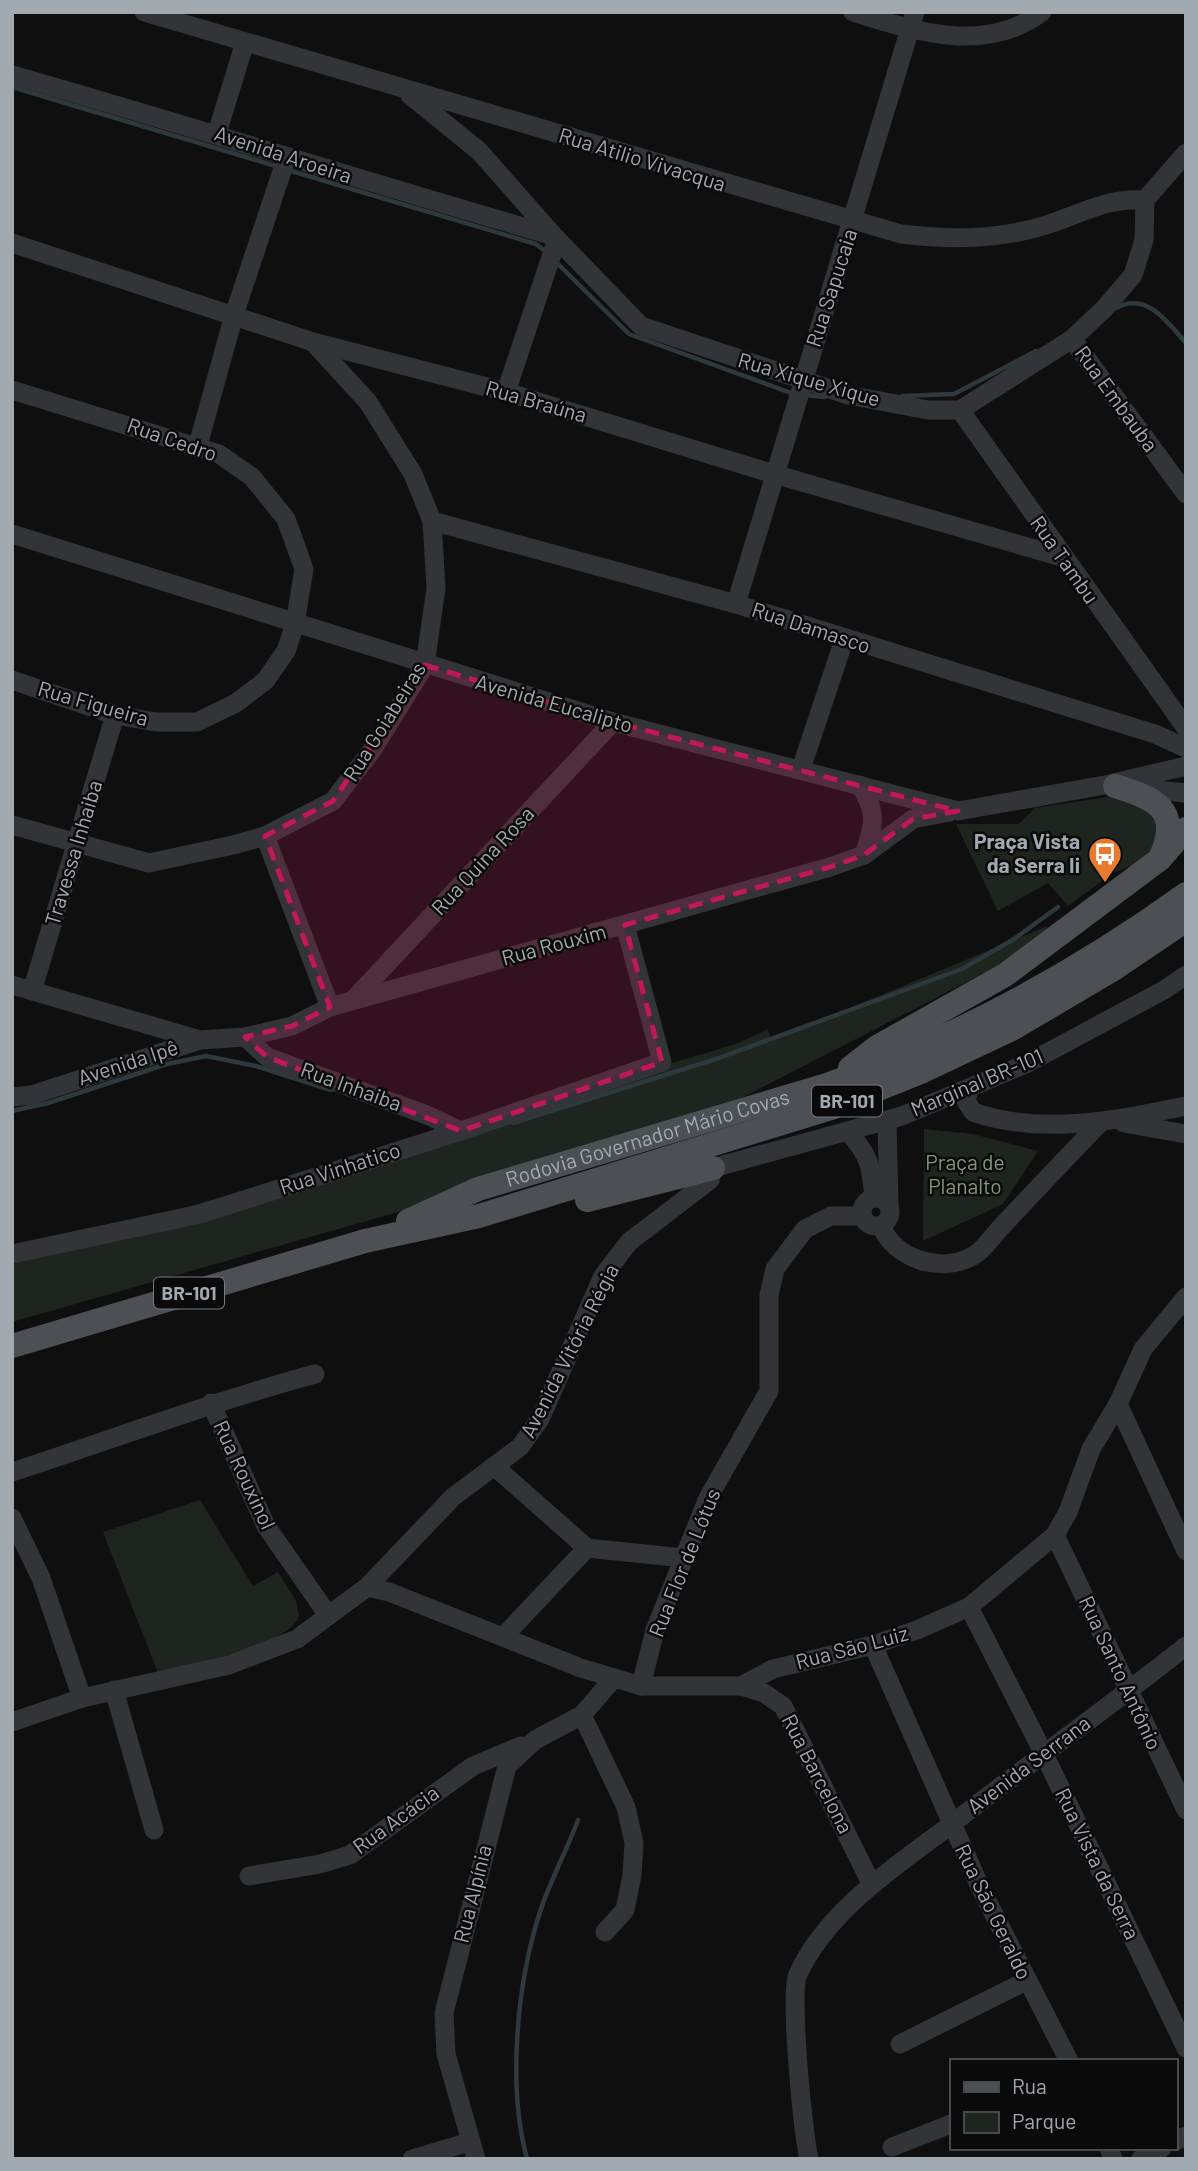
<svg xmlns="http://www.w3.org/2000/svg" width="1198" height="2171" font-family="Barlow,sans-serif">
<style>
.green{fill:#1e241e}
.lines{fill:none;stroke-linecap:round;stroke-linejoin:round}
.stream{stroke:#2d393d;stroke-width:4.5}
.minor{stroke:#323437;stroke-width:19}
.major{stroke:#4c5054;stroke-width:24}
.marked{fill:#c2185b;fill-opacity:0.2;stroke:#c2185b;stroke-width:5;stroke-dasharray:14 9;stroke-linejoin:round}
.labels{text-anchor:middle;stroke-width:5;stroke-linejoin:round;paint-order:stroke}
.shield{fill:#0a0a0b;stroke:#747a7f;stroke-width:2}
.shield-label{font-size:19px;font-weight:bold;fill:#a1aab1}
.street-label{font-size:21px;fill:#a1aab1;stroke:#0a0a0b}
.poi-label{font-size:21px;font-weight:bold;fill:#a1aab1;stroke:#0a0a0b;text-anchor:end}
.park-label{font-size:21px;fill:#7f9b78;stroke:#0a0a0b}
</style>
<rect width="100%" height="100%" fill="#0f0f10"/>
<g class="green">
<polygon points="1108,797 1138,800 1158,821 1160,839 1146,860 1113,873 1068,906 1048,883 998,911 956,824 1019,824 1035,808"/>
<polygon points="1047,926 1050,939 672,1134 12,1322 12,1259 736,1044 768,1029 771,1041"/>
<polygon points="924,1129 973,1134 1038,1151 1003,1204 923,1241"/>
<path d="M200,1500L253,1586L278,1572L296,1601L299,1615C291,1647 188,1664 158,1673L103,1532Z"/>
</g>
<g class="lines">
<g class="stream">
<polyline points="12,87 279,167"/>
<polyline points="288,170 536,244 545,251"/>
<polyline points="557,263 629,334 791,393"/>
<path d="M1116,308C1147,291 1168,323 1186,343"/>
<polyline points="806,395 825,397"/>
<polyline points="902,396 954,394 1036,351"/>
<polyline points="12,1111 48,1103 167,1064 206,1056 256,1066 331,1090"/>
<polyline points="513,1123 719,1058 962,969 1014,939 1058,907"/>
<path d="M527,2159C507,2085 517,1981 541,1909C551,1879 567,1850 578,1820"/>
</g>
<g class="minor">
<path d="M144,12L901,234C951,240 998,240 1046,225C1081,214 1108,197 1145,200"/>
<path d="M853,12C914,31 985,55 1042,12"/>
<path d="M12,75C194,127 373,184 554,236"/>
<polyline points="410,95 479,151 554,236 641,326 848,395 928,410 960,410 1072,339 1104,309 1133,275 1144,240 1145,200 1186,153"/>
<polyline points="217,133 245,42"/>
<polyline points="12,243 313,342 506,392 774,474 1062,557"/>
<polyline points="1072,339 1186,494"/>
<polyline points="12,390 219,454 252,477 286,519 304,569 295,624 286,651 265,681 236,703 197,722 156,722 115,715 12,680"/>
<polyline points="506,392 557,239"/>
<polyline points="960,410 1186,728"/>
<polyline points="198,445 234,315 286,159"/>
<polyline points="432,521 736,604 1155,734 1186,748"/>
<polyline points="12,534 613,722 958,811 1105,785 1186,766"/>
<polyline points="736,604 915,12"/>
<polyline points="801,769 844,640"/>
<path d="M860,785C878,814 874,824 864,855"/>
<polyline points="1134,788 1186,793"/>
<polyline points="12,825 149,863 233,845 265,836 333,801 373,749 425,665 436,588 432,521 413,474 368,402 313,342"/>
<polyline points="265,836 330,1007"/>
<polyline points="12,985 200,1040"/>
<polyline points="32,991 115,715"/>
<polyline points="353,1000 613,722"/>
<polyline points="245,1037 267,1057 427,1115 461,1131"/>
<path d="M969,1088L966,1101L973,1112C1041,1136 1118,1120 1186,1106"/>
<polyline points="12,1097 32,1095 200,1040 245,1037 292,1026 330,1007 830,867 864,855 913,819 950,812"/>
<polyline points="887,1121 889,1206"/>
<polyline points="1124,1123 1186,1134"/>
<path d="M848,1132C870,1155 871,1167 874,1198"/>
<circle cx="876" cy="1212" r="14"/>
<path d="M881,1226C895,1259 940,1274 973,1256C984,1250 994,1234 1003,1225C1035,1191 1067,1157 1100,1123"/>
<polyline points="12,1254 200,1214 461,1131 662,1062 625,925"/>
<polyline points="211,1403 266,1526 328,1615"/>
<polyline points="1118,1404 1186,1551"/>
<polyline points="494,1466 587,1548 684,1558"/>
<path d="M12,1472C113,1439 212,1402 315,1374"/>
<polyline points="12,1518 41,1578 82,1698"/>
<polyline points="1055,1535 1186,1810"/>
<polyline points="367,1587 389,1592 581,1668 641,1686 741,1686 773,1669 873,1645 917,1630 969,1607 1055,1535 1068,1512 1091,1449 1118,1404 1143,1349 1186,1297"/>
<polyline points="969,1607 1043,1752 1186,2048"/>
<polyline points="503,1637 587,1548"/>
<polyline points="873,1645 981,1889 1069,2061"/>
<polyline points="641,1686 655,1630 708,1498 769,1391 769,1295 775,1269 805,1229 831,1216 863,1216"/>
<polyline points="741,1686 764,1693 783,1706 872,1885"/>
<polyline points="114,1690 154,1830"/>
<polyline points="582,1715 626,1807 634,1843 632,1875 625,1910 605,1932"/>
<polyline points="12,1722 82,1698 229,1665 297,1639 367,1587 453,1497 520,1447 540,1419 603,1276 629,1242 710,1180 713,1168 902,1116 1028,1063 1164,990 1186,975"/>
<polyline points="249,1876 320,1864 350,1855 473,1766 521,1746"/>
<polyline points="900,2044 1026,1981"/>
<polyline points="1175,2141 1186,2136"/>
<polyline points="892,2147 951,2124"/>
<polyline points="1109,2148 1113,2159"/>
<polyline points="412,2159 469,2142"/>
<polyline points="476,2159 446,2054 444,2013 507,1766 535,1740 582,1715 614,1678"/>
<path d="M809,2159C803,2133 789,1993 798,1974C828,1909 898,1865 953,1823C1030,1763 1109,1707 1186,1646"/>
<polyline points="1141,2159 1162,2148"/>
</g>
<g class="major">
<path d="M1115,786C1155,798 1182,810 1161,856"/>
<polyline points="850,1068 877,1047 1005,975 1160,859 1186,829"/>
<polyline points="587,1200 713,1168"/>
<path id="s1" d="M408,1221L478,1189L827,1085C956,1038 1075,974 1186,894"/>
<polyline points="12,1346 365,1241 479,1216 831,1108 923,1071 1012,1029 1112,970 1186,920"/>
</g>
</g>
<path class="marked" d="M425,665L613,722L958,811L913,819L864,855L830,867L625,925L662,1062L461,1131L267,1057L245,1037L292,1026L330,1007L265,836L333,801Z"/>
<defs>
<g id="bus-pin" transform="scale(1.75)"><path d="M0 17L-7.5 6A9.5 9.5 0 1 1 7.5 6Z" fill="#e87a2f" stroke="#0a0a0b"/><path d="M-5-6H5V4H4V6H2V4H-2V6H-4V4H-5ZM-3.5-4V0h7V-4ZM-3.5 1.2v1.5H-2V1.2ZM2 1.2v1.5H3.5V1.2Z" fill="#fff"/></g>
</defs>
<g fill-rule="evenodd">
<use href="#bus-pin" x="1105" y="854"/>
</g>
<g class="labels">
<g class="shield">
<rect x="812" y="1085.5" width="70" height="31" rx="5"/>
<rect x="154" y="1277.5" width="70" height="31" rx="5"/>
</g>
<g class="shield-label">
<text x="847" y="1108">BR-101</text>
<text x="189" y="1300">BR-101</text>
</g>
<g class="street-label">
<text transform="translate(283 155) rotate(18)" y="7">Avenida Aroeira</text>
<text transform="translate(642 160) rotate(17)" y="7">Rua Atilio Vivacqua</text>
<text transform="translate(832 288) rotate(-72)" y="7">Rua Sapucaia</text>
<text transform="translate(809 380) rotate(16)" y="7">Rua Xique Xique</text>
<text transform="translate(1116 399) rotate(54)" y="7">Rua Embauba</text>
<text transform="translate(536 402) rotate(16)" y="7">Rua Braúna</text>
<text transform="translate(172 440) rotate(19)" y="7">Rua Cedro</text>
<text transform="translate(1064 560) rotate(55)" y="7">Rua Tambu</text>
<text transform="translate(811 628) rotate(18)" y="7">Rua Damasco</text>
<text transform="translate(93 704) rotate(16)" y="7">Rua Figueira</text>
<text transform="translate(554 704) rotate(16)" y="7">Avenida Eucalipto</text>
<text transform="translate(385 722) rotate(-58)" y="7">Rua Goiabeiras</text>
<text transform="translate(74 853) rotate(-73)" y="7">Travessa Inhaiba</text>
<text transform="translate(483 861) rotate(-47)" y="7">Rua Quina Rosa</text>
<text transform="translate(554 945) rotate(-15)" y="7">Rua Rouxim</text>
<text transform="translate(128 1063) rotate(-18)" y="7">Avenida Ipê</text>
<text transform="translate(977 1083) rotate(-23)" y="7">Marginal BR-101</text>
<text transform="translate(351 1087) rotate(20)" y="7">Rua Inhaiba</text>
<text dy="7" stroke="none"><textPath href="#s1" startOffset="254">Rodovia Governador Mário Covas</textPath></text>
<text transform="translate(340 1169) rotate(-18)" y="7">Rua Vinhatico</text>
<text transform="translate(570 1351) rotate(-63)" y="7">Avenida Vitória Régia</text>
<text transform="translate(244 1475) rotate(65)" y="7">Rua Rouxinol</text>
<text transform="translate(685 1563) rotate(-68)" y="7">Rua Flor de Lótus</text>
<text transform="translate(852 1648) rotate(-15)" y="7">Rua São Luiz</text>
<text transform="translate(1120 1673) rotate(65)" y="7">Rua Santo Antônio</text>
<text transform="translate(1029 1765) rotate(-37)" y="7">Avenida Serrana</text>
<text transform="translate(817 1774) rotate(63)" y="7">Rua Barcelona</text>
<text transform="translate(396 1820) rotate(-36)" y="7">Rua Acácia</text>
<text transform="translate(1097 1864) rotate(64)" y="7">Rua Vista da Serra</text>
<text transform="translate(473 1894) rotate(-76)" y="7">Rua Alpínia</text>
<text transform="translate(993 1912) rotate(64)" y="7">Rua São Geraldo</text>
</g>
<g class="poi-label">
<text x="1080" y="849">Praça Vista<tspan x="1080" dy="24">da Serra Ii</tspan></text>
</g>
<g class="park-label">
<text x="965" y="1170">Praça de<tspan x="965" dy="24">Planalto</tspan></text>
</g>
</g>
<rect width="1198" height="2171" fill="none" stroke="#a1aab1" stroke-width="28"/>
<rect x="950" y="2059" width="228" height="91" fill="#0a0a0b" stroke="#464a4d" stroke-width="2"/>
<rect x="964" y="2082" width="35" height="10" fill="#4c5054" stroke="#464a4d" stroke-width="2"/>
<text x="1012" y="2094" font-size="21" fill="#a1aab1">Rua</text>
<rect x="964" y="2112" width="35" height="21" fill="#1e241e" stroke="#464a4d" stroke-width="2"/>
<text x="1012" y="2129" font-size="21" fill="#a1aab1">Parque</text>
</svg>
